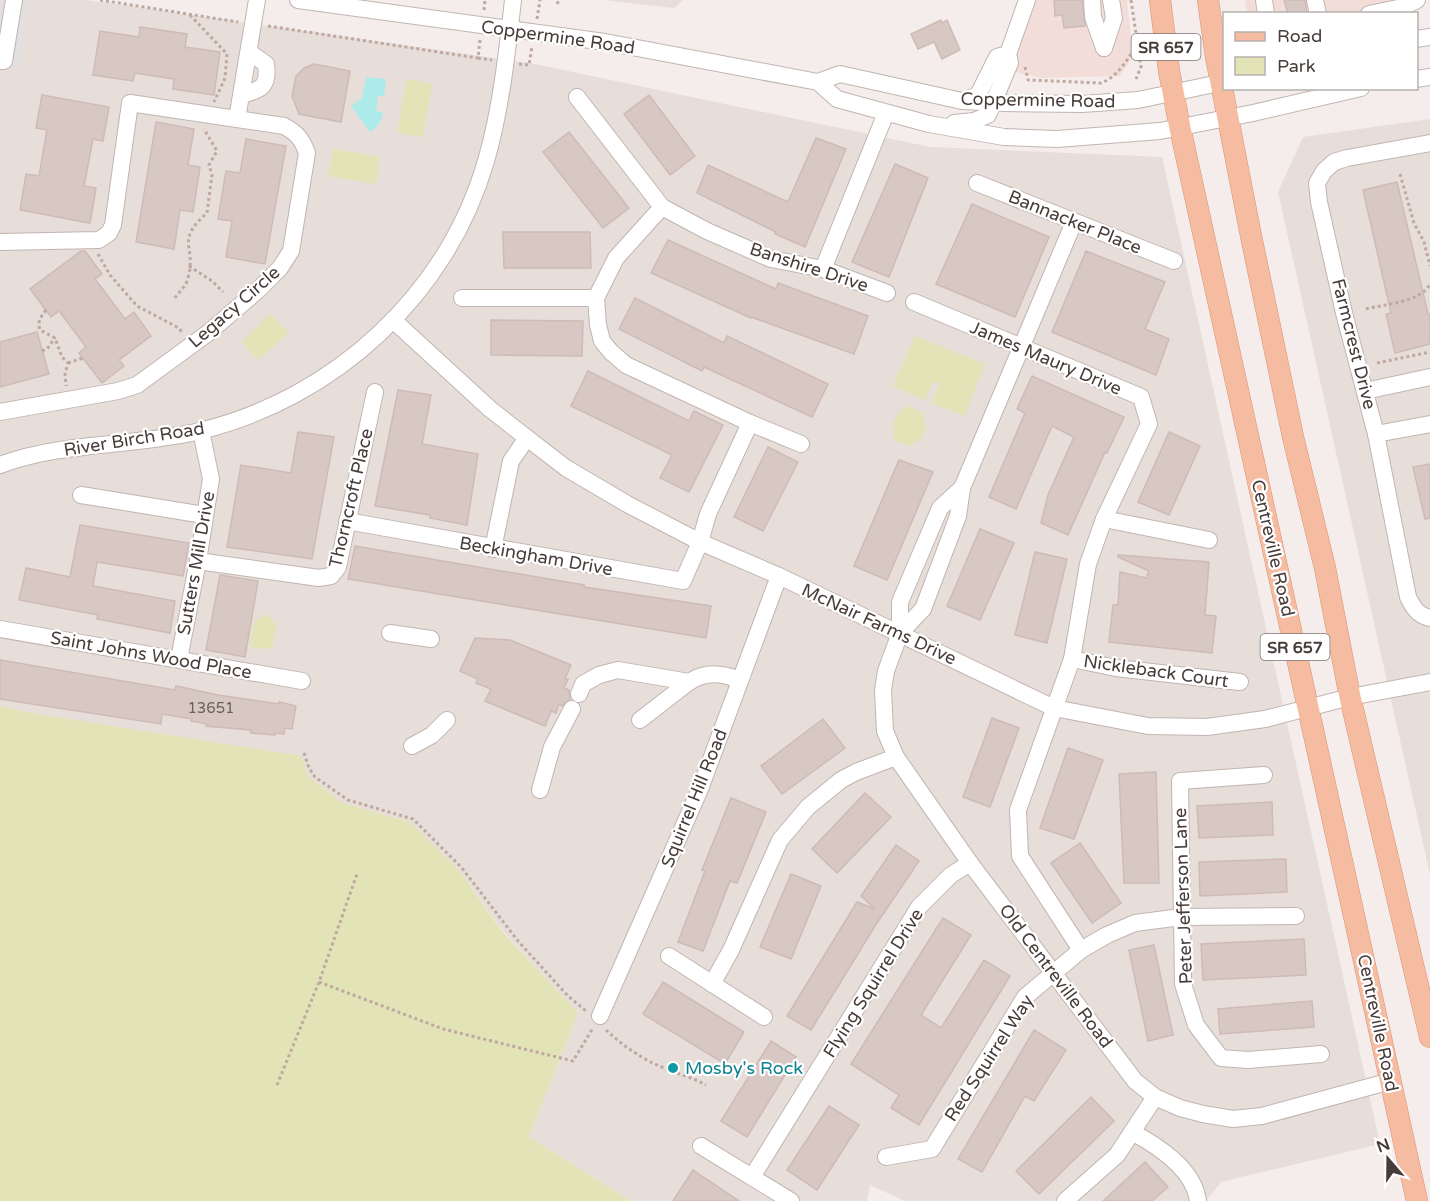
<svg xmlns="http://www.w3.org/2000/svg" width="1430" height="1201" font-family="'Varela Round',sans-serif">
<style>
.residential{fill:#e7ddd9}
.commercial{fill:#f3ddd8}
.green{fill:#e2e4b7}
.parking{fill:#e3dfdf}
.water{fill:#adebeb}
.building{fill:#d8c8c4;stroke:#cfbab5;stroke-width:1.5}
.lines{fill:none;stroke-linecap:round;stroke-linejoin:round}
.minor-casing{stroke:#c2b5b1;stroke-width:18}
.major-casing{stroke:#da9173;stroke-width:22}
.path{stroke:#bfa8a0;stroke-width:3;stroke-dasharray:3 3;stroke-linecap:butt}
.minor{stroke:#fff;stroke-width:16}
.major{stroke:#f6bca2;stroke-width:21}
.culture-dot{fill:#0f9aa8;stroke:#fff;stroke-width:2}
.labels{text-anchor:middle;stroke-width:4.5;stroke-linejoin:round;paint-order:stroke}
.number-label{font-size:15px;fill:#6b5f5c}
.shield{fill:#fff;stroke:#7e7674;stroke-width:1.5}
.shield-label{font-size:16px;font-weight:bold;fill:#473c39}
.street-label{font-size:18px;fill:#473c39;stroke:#fff}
.culture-label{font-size:18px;fill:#0d838f;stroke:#fff;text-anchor:start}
</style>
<rect width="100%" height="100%" fill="#f4edeb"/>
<g class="residential">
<polygon points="31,0 86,0 530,63 930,147 1162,157 1380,1144 1221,1182 1206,1201 905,1201 870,1185 867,1201 631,1201 529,1137 578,1013 501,929 459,870 410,822 343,803 309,778 0,706 0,65 20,67"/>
<polygon points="604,0 683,0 674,8"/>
<polygon points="1430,119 1430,874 1278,192 1303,137"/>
</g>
<g class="commercial">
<polygon points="1022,0 1127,0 1133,56 1120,76 1042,78 995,67"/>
<polygon points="1245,0 1403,0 1402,14 1247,13"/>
</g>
<g class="green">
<polygon points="407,79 432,84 423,137 397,133"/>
<polygon points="333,149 380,157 376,184 328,176"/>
<polygon points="270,314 289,333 258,360 241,342"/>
<polygon points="915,336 985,364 965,416 931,403 940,384 933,382 925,400 893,386"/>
<path d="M907,406L922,412L926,426L920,440L908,446L894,440C892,422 892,417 907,406Z"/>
<polygon points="268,614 277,627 272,649 249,647 255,620"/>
<polygon points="0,706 30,713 301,756 309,778 343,803 410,822 459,870 501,930 578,1013 529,1137 631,1201 0,1201"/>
</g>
<polygon class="parking" points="0,0 31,0 20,68 0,65"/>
<path class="water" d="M366,77L386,79L384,96H378L376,111L383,112C382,122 377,127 370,132L351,106L362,98Z"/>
<g class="building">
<polygon points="1054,0 1082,0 1085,26 1064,28 1062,15 1055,16"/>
<polygon points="1284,0 1305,0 1307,14 1288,14"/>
<polygon points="941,20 942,23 947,20 960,50 942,59 934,42 918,49 911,34"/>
<polygon points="140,27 187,34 185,47 220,52 214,95 173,89 174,79 135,73 133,81 93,75 100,31 139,37"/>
<polygon points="314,64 350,71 341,122 299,114 292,96 296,76 304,68"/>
<polygon points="42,95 109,107 103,141 93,139 84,186 96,188 90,223 20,210 26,174 39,176 47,130 36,128"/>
<polygon points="649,95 695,156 670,175 624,114"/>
<polygon points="156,122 194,129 188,165 200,167 193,212 180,210 174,249 136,242"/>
<polygon points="569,132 629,208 603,228 543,152"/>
<polygon points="816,138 846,149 805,247 775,234 776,232 697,193 708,165 788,202"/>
<polygon points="246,139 286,146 265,264 226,257 232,221 218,219 226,171 240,173"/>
<polygon points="895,164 928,178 889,277 852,262"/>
<polygon points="1397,182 1428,314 1430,314 1430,344 1395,353 1386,314 1391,313 1363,190"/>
<polygon points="972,204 1049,237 1015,317 936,284"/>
<polygon points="503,232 590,232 591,268 504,268"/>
<polygon points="668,240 776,289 778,283 868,316 854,354 751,317 751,318 651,273"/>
<polygon points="81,251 85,251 102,274 95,279 125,319 134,312 151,336 119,360 124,366 102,383 79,353 86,347 59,311 51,317 30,289"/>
<polygon points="1086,251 1165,282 1145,329 1169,339 1156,375 1052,332"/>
<polygon points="635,298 724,343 727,336 828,384 812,417 704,367 702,371 619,329"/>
<polygon points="491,320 583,321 582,356 491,355"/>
<polygon points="37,332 49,374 0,387 0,342"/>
<polygon points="588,371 689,421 694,411 723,425 689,492 660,478 672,455 571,406"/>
<polygon points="1032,376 1124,417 1107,453 1105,452 1068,535 1041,523 1048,495 1074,437 1052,426 1016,509 989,497 1025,413 1017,409"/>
<polygon points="398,390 431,395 422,444 478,454 467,525 430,518 430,515 375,506"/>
<polygon points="298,432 334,437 312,559 227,547 241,465 291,473"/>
<polygon points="1169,432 1200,446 1169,515 1138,502"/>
<polygon points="768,447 798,462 763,531 734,517"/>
<polygon points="899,460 933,472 887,580 854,566"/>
<polygon points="1430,464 1430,518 1425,519 1413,467"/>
<polygon points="80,525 189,543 183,576 97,562 93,586 175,601 170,633 97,619 98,615 19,600 26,568 70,577"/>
<polygon points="980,529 1014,543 980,620 947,606"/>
<polygon points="355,546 584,585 584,587 711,606 706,638 348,579"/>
<polygon points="1035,552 1067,559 1047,643 1015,635"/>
<polygon points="1118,555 1209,562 1205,615 1216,616 1212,653 1109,642 1113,605 1118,605 1120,572 1146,578 1149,571 1118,557"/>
<polygon points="220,575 258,581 245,657 206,650"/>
<polygon points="475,638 510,640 571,665 565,679 568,679 564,688 569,690 570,699 562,706 559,704 556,713 551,711 545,726 485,701 491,689 476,683 478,679 460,671"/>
<polygon points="0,660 175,690 176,686 218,695 279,704 279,702 296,706 292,729 285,728 284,734 275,733 275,735 251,733 251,730 206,726 207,724 191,721 192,719 162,714 161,724 0,699"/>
<polygon points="992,718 1019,728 990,807 963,797"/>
<polygon points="823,719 845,748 782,794 761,766"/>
<polygon points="1068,748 1103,760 1074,839 1040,828"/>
<polygon points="1156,772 1159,883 1124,883 1119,774"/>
<polygon points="865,793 891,817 837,873 812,849"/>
<polygon points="731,798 766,812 737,883 730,881 703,951 678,942 705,871 702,870"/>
<polygon points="1272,802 1273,835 1199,838 1197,806"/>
<polygon points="1080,843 1121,903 1092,923 1051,863"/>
<polygon points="896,845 919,861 875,926 811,1030 787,1016 857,902 875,909 861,896"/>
<polygon points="1286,859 1287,892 1200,896 1199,862"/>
<polygon points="791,874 821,886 791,959 760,947"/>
<polygon points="943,918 971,935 921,1015 941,1028 984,960 1010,976 919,1125 891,1108 899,1095 851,1064"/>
<polygon points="1304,939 1306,975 1203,980 1201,944"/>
<polygon points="1154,945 1173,1035 1148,1041 1129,950"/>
<polygon points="663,982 744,1032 725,1064 643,1014"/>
<polygon points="1312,1001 1314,1027 1220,1034 1218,1009"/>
<polygon points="1034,1030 1066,1050 1034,1101 1025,1096 982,1172 958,1159"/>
<polygon points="771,1041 796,1057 747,1137 721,1121"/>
<polygon points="1091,1097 1114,1121 1039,1194 1016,1171"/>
<polygon points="829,1106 859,1125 817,1190 787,1170"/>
<polygon points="1145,1162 1168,1187 1152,1201 1103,1201"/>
<polygon points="693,1170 739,1201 673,1201"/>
</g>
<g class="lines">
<g class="minor-casing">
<g id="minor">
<polyline points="298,0 605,42 818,82 840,74 962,101 1005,103 1082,104 1138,100 1224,82"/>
<polyline points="1092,0 1093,17 1104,48"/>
<polyline points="1264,0 1266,14"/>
<polyline points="1315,0 1318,14"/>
<polyline points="1369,14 1403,7 1417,0"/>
<polyline points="1416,39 1430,37"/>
<polyline points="1104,48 1114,18 1111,0"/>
<polyline points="0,61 4,61 14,0"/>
<polyline points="1416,79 1430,77"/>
<polyline points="818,82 837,99 929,124 1004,137 1057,139 1160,131 1253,113 1361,88"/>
<path d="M241,95C262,90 269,86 266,64L249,52"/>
<polyline points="577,97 662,207 707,231 771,259 823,269 887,293"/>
<polyline points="963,101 978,95 997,57 1008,54"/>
<polyline points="237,119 257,0"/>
<polyline points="954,123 974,121 988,115 1010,63 1008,54 1027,0"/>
<path d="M1430,143L1347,158L1334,162L1324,171L1317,183L1319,202L1344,313L1376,434L1408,597C1413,607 1418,616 1430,618"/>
<polyline points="977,183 1174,261"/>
<polyline points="662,207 616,258 596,298 598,325 602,341 611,352 626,365 750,423 801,444"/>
<path d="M0,242L99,240L109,233L113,225L130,103L284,126C297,133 302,139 307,153L291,251L280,268L257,291L208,333L137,385L118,391L0,412"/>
<polyline points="823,269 886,113"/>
<polyline points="462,298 596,298"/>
<polyline points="914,302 1141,397 1149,424 1104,519 1088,564 1072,659 1018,810 1020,856 1081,950"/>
<polyline points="393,320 490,409 527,438 566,468 627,504 700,542 779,576 1054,708 1148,726 1207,727 1265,719 1350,697 1430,682"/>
<polyline points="1365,391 1430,377"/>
<polyline points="1376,434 1430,424"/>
<path d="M0,465C65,441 134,447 200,431C335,398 447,295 486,161C501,109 507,53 513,0"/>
<polyline points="962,488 1074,222"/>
<polyline points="81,495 204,515"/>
<polyline points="1104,519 1209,540"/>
<polyline points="347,521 683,581 700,542 708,514 750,423"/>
<polyline points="493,549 511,461 527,438"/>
<polyline points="198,561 319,578 331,576 338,567 375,392"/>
<polyline points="0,629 302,681"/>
<polyline points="390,633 431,639"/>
<polyline points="900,633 923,609 958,516 962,488 940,508 900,602 900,633 886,671 883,690 885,731 896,757 970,863 1135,1081 1155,1097 1180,1108 1203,1114 1233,1119 1262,1116 1391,1081"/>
<polyline points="179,659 198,561 211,479 201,431"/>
<polyline points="1072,659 1116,668 1240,682"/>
<path d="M579,694L583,684L599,675L618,670L689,682C706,671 721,673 740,680"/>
<polyline points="640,720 689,682"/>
<polyline points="412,746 432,735 447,720"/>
<polyline points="1264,775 1180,781 1183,984 1196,1025 1221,1058 1248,1060 1321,1054"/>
<polyline points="540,790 552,747 572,709"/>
<polyline points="669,956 764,1017"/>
<polyline points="712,984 731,950 780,840 808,807 841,780 856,772 896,757"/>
<polyline points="600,1016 700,789 779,576"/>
<path d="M1132,1132C1158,1146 1194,1169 1198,1201"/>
<polyline points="701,1146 791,1201"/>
<polyline points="886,1157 932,1149 1025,997 1081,950 1107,935 1135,923 1181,917 1296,916"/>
<polyline points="752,1177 919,907 951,875 970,863"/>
<polyline points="1065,1201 1117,1155 1155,1097"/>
</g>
</g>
<g class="major-casing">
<g id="major">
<polyline points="1160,0 1169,71 1180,128 1417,1201"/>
<polyline points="1208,0 1216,57 1251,236 1293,437 1325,568 1350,697 1430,1037"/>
</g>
</g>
<g class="path">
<polyline points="100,0 238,22"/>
<polyline points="1131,0 1141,67 1136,79"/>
<polyline points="557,4 559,0"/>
<polyline points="484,10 485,0"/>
<polyline points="190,15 227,54 225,78 214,102"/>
<polyline points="537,19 540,0"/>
<polyline points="268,26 478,58"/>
<polyline points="480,40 478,58 492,60"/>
<polyline points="519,64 529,65 532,46"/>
<path d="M1025,67L1028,80L1101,83C1118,77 1128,58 1138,44"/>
<polyline points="1400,174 1414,223 1424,242 1430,266"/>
<polyline points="98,254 110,275 137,306 179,328 183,334"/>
<polyline points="189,266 212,281 223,292"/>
<path d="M175,298C179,292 187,285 188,278C197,245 174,242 207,213L212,175L209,165L217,151L204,129"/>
<path d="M1366,309C1385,304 1421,302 1430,284"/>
<path d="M46,310C41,317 37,321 40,330L55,338L62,357L68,363L65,374L66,386"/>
<polyline points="42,351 47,349 55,338"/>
<polyline points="68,363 83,358"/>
<polyline points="1377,363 1430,352"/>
<polyline points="304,753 309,768 315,777 348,800 413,819 462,868 518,941 568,996 586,1011"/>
<polyline points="319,982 443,1029 573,1061 593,1028"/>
<path d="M606,1030C621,1044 639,1057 657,1065C673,1073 690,1076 706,1085"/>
<polyline points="277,1085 319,982 357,874"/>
</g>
<use href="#minor" class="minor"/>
<use href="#major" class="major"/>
</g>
<circle class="culture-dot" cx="673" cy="1068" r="6"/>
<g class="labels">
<g class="number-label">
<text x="211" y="713">13651</text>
</g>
<g class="shield">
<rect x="1131.5" y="34" width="69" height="26" rx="4.5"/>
<rect x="1260.5" y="634" width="69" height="26" rx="4.5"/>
</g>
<g class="shield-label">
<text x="1166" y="53">SR 657</text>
<text x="1295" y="653">SR 657</text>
</g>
<g class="street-label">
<text transform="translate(558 37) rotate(8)" y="6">Coppermine Road</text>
<text transform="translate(1038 100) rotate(1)" y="6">Coppermine Road</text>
<text transform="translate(1075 222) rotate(22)" y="6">Bannacker Place</text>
<text transform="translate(809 267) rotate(18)" y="6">Banshire Drive</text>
<text transform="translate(234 307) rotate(-41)" y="6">Legacy Circle</text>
<text transform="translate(1354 344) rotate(76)" y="6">Farmcrest Drive</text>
<text transform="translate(1046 358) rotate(23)" y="6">James Maury Drive</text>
<text transform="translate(134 439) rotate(-9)" y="6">River Birch Road</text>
<text transform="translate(351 498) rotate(-77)" y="6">Thorncroft Place</text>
<text transform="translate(1273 548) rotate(77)" y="6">Centreville Road</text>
<text transform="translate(536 556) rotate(10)" y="6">Beckingham Drive</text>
<text transform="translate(196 563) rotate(-80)" y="6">Sutters Mill Drive</text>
<text transform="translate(879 624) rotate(25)" y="6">McNair Farms Drive</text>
<text transform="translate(151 655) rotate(10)" y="6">Saint Johns Wood Place</text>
<text transform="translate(1156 671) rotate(8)" y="6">Nickleback Court</text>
<text transform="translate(694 798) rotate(-68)" y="6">Squirrel Hill Road</text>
<text transform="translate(1183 896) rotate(-92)" y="6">Peter Jefferson Lane</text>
<text transform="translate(1056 976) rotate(53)" y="6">Old Centreville Road</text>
<text transform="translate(873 983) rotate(-58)" y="6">Flying Squirrel Drive</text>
<text transform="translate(1378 1023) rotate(78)" y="6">Centreville Road</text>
<text transform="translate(989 1058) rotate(-57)" y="6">Red Squirrel Way</text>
</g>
<g class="culture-label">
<text x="685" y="1074">Mosby's Rock</text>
</g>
</g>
<rect x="1223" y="12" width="195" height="78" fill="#ffffff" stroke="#b5b1b0" stroke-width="1.5"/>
<rect x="1235" y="32" width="30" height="9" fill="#f6bca2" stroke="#b5b1b0" stroke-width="1.5"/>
<text x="1277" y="42" font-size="18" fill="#473c39">Road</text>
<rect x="1235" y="57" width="30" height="18" fill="#e2e4b7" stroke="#b5b1b0" stroke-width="1.5"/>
<text x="1277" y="72" font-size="18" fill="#473c39">Park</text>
<g transform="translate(1388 1159) rotate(340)" stroke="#ffffff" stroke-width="4.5" paint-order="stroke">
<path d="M0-4.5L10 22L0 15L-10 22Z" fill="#473c39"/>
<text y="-9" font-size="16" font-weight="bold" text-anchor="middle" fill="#473c39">N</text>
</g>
</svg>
